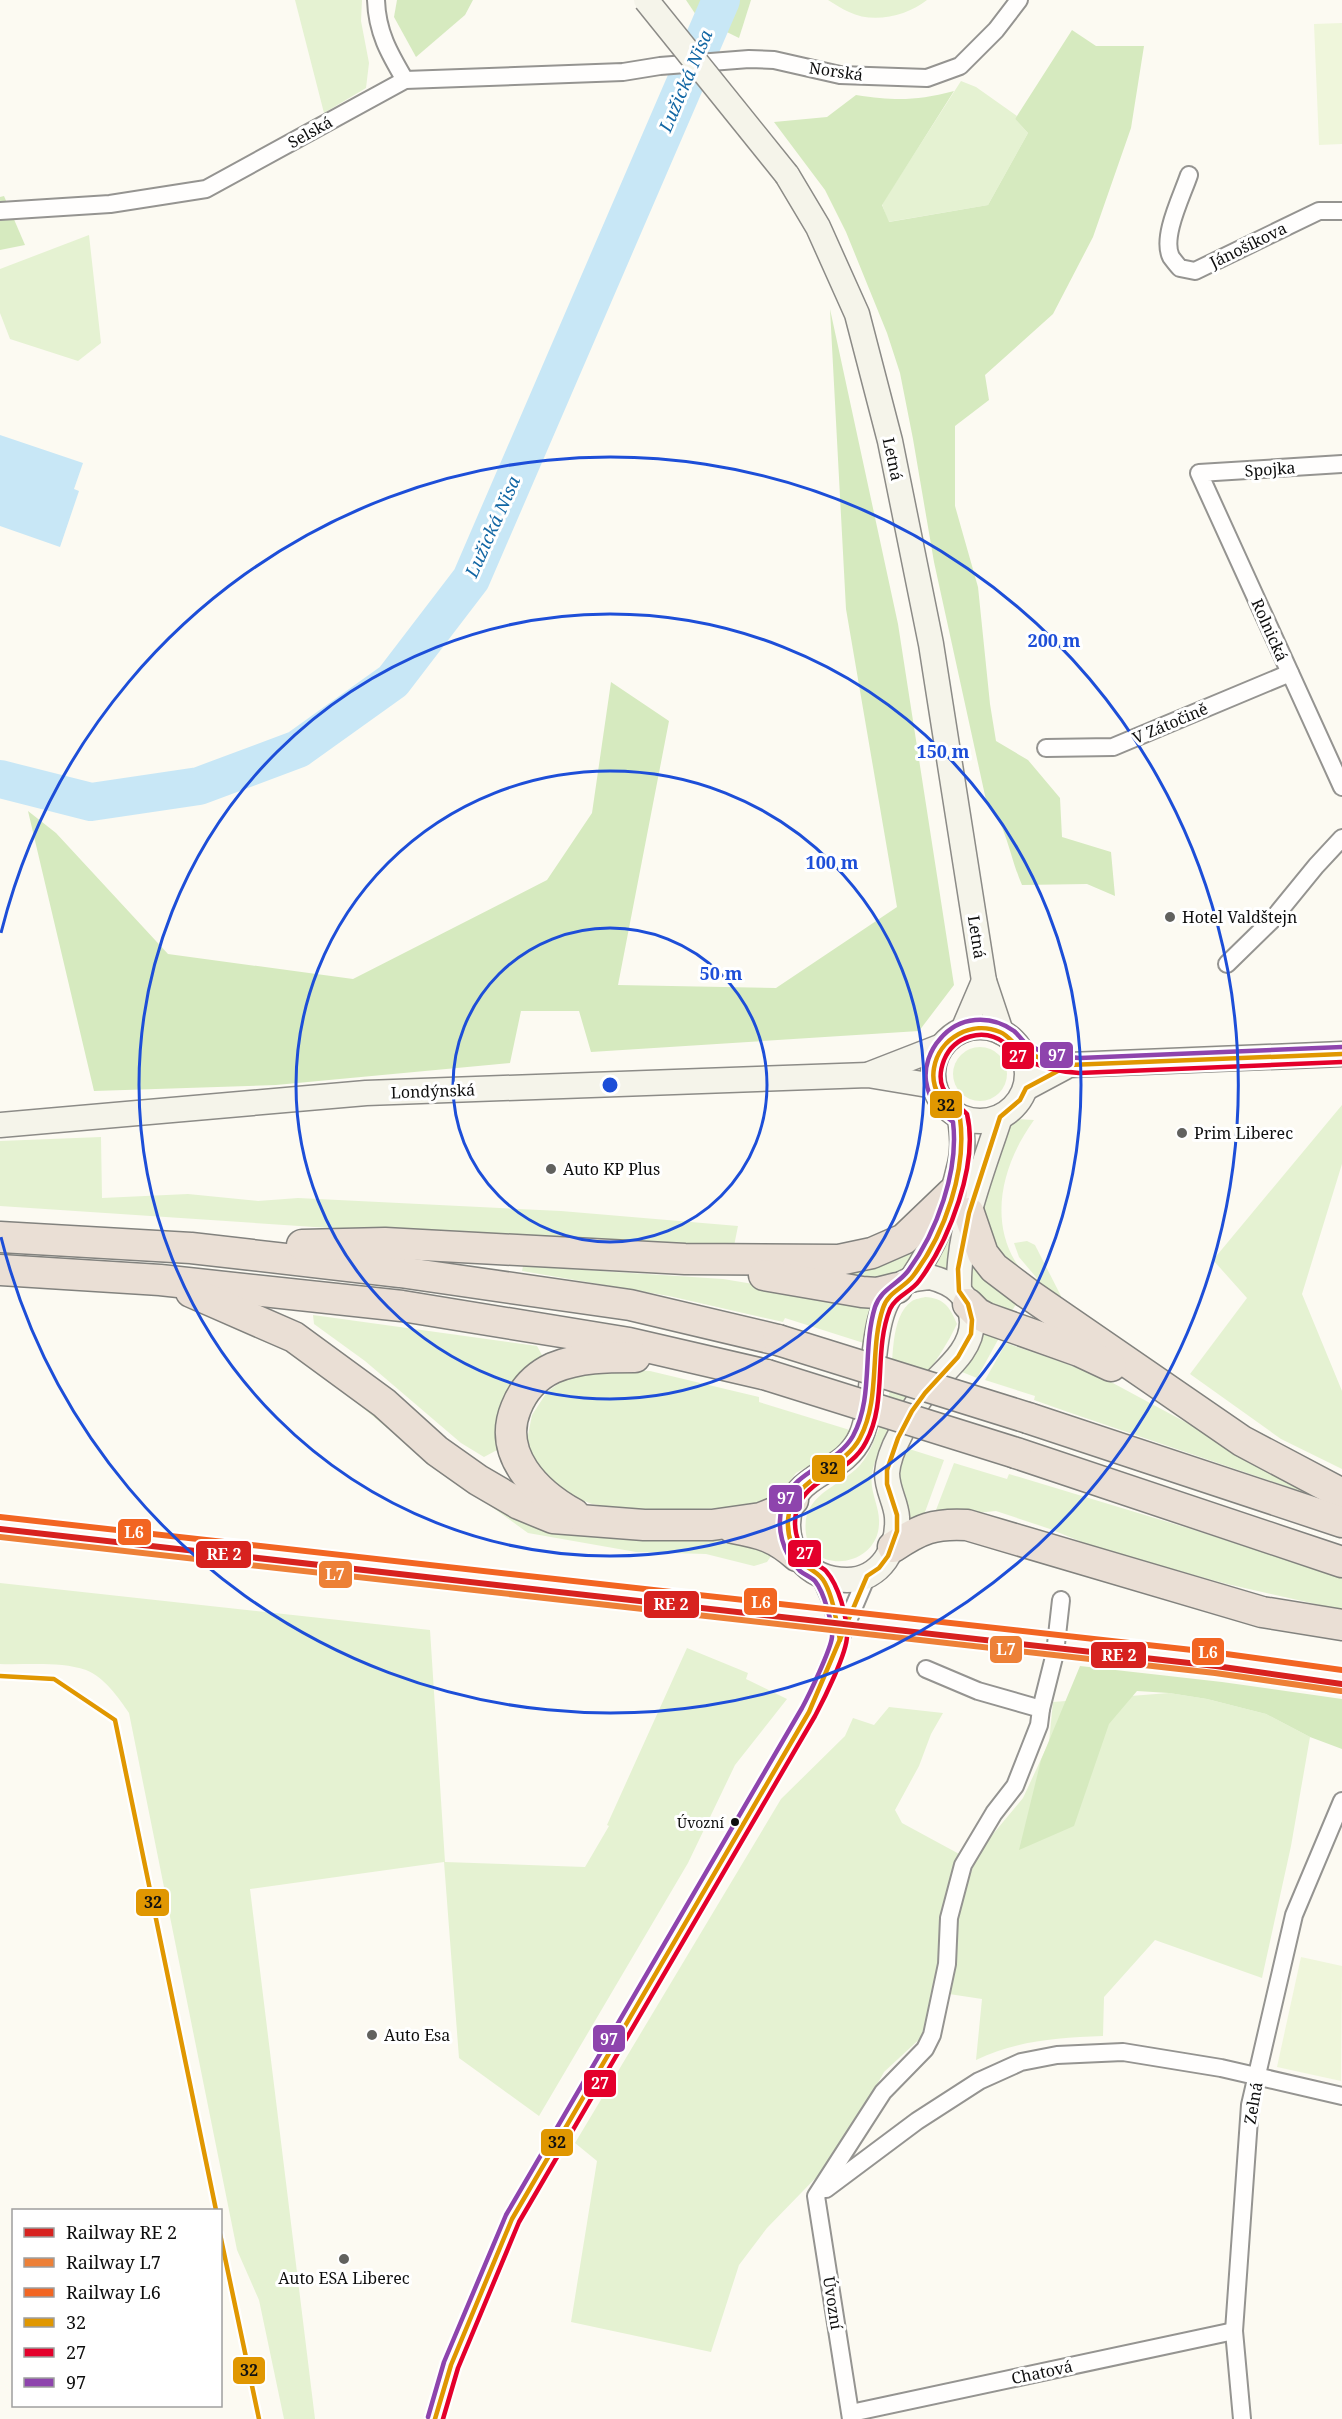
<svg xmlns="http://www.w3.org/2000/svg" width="1342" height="2419" font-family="'Noto Serif',serif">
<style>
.green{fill:#e5f2d2}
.forest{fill:#d6eabf}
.pitch{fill:#eff6db}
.water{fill:#c8e7f6}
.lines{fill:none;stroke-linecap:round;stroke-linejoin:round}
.river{stroke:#c8e7f6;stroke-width:38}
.street-casing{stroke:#959491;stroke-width:20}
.secondary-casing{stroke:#8c8b87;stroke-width:27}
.highway-casing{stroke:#82827e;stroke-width:33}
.street{stroke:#fffefd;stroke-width:16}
.secondary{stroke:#f5f4ea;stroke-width:24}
.highway{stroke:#eadfd5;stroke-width:30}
.secondary-bridge-casing{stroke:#8c8b87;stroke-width:27;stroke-linecap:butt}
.highway-bridge-casing{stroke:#82827e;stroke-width:33;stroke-linecap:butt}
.secondary-bridge{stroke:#f5f4ea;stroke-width:24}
.highway-bridge{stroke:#eadfd5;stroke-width:30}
.bus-1-casing{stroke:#fff;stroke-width:9}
.bus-2-casing{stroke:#fff;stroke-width:9}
.bus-3-casing{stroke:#fff;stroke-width:9}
.bus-1{stroke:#e09701;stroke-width:4.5}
.bus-2{stroke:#e4002b;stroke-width:4.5}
.bus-3{stroke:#8e44ad;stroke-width:4.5}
.rail-1-casing{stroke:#fff;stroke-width:10}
.rail-2-casing{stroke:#fff;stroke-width:10}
.rail-3-casing{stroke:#fff;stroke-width:10}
.rail-1{stroke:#d7221f;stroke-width:6}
.rail-2{stroke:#ed8037;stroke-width:6}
.rail-3{stroke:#f26522;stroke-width:6}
.ring{fill:none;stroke:#1d4ed8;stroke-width:3}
.poi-dot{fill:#61615e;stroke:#fff;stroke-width:2}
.bus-dot{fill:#0e0e0e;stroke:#fff;stroke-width:2}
.labels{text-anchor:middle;stroke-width:6;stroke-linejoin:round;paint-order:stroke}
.bus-label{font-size:14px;fill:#0e0e0e;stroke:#fff;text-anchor:end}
.street-label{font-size:16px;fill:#0e0e0e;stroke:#fff}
.poi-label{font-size:16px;fill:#0e0e0e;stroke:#fff;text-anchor:start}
.water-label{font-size:18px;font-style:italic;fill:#1367a4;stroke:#fff}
.centre{fill:#1d4ed8;stroke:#fff;stroke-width:3}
.ring-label{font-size:18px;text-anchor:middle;font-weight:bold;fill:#1d4ed8;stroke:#fff;stroke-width:6;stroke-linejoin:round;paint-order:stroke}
.line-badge{stroke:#fff;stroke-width:2}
.badge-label{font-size:16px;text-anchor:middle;font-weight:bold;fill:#fff}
.pale-badge-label{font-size:16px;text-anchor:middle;font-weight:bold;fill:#111}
</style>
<rect width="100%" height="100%" fill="#fcfaf2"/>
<g class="green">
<polygon points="295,0 362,0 361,21 369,63 366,88 324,113"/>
<path d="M828,0H927C907,16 873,24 849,12C842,9 835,4 828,0Z"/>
<polygon points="961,81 976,87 1017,116 1015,119 1028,133 988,205 888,222 882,204"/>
<polygon points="89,235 101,343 78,361 10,339 0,313 0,269"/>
<circle cx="980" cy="1074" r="27"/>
<polygon points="1342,1105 1342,1164 1302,1294 1342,1391 1342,1469 1281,1439 1190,1374 1247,1298 1213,1260"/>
<path d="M1017,1119L1034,1120C1005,1160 988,1215 1015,1261C1020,1269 1026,1276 1031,1284L992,1253L981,1213L1008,1127Z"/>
<polygon points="101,1137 102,1198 188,1194 258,1201 298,1198 561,1211 738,1226 734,1246 680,1245 314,1227 0,1206 0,1141"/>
<polygon points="969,1189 945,1274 927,1271"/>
<polygon points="1027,1241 1035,1245 1061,1296 1056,1301 1019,1257 1014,1243"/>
<polygon points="921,1243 923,1246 898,1276 864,1285 835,1271"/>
<polygon points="971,1259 1018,1301 1007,1319 969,1291"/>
<polygon points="523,1266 723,1279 874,1304 870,1345 785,1318 783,1322 669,1296 522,1271"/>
<path d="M925,1297C944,1298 950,1307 957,1324C939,1362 910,1394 889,1432C883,1445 874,1459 872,1474C869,1491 880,1507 879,1523C879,1566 813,1577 806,1534C800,1491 844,1488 864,1460C870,1452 874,1440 878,1431C884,1417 888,1403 890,1387C894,1363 889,1317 912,1301C915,1299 921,1298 925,1297Z"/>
<path d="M313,1315L537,1346L542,1355C506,1385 498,1403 497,1450L484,1457L461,1443L365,1361L314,1324Z"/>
<polygon points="261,1329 552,1525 591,1536 626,1540 749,1539 769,1548 771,1556 767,1562 754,1566 706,1554 636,1552 528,1533 417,1453 314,1367 289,1352 258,1339"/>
<polygon points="985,1334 999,1338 977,1378 957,1370"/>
<polygon points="1006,1343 1067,1364 1111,1382 1319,1494 1315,1496 1068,1412 1034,1400 1035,1396 985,1380"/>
<polygon points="600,1368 650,1371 759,1397 759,1402 853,1431 832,1455 817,1461 796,1473 782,1492 768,1504 747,1508 630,1510 592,1504 561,1492 535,1466 527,1440 532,1415 547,1392 569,1376"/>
<path d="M906,1448L944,1460L925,1512L926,1519L908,1526C898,1490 894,1484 906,1448Z"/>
<polygon points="954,1463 1007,1479 1009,1474 1191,1529 1342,1578 1342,1610 1227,1584 1099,1549 1050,1529 996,1511 937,1517 936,1510"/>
<path d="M0,1583L430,1630L445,1862L585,1867L609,1826L607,1825L687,1648L748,1673L746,1679L787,1699L735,1765L688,1863L539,2116L459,2058L444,1862L250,1889L315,2419H284L259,2300L237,2250L129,1713C119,1698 104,1677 86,1670C60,1661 27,1665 0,1664Z"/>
<path d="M1169,1693L1207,1699L1266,1714L1310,1737L1291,1846L1262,1978L1155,1940L1104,1997L1103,2036C1056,2038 1019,2040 976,2060L982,1999L949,1994L959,1907L978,1852L1023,1798L1049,1742L1053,1702Z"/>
<polygon points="889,1707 943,1713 931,1734 919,1766 895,1810 902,1823 961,1855 943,1936 926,2033 884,2072 837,2156 767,2228 739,2265 711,2352 571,2322 597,2161 575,2143 781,1799 845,1736 853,1718 874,1725"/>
</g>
<g class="forest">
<polygon points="397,0 473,0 465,15 416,57 394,17"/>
<polygon points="686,0 751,0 739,38 698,18"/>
<path d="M1072,30L1096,46H1144L1131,128L1093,237L1053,314L985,375L989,400L955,426V506L978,587L990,704L996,741L1028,760L1060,798L1062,837L1111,852L1115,896L1087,884L1022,885C1010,858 1006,823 986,800L934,562L913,439L900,373L887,333L846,232L825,190L774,122L827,117L856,95C896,101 915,101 954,91L882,205L889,222L988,205L1028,133L1015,119Z"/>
<polygon points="4,196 25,245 0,250 0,197"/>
<polygon points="830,309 898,624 954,985 919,1031 591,1052 579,1011 521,1011 510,1063 276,1085 94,1091 28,811 56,833 168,954 353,979 547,880 592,813 611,682 669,721 618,985 776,988 897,907 846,609"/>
<polygon points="1080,1666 1222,1682 1342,1699 1342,1749 1310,1737 1266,1714 1207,1699 1169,1693 1137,1691 1109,1724 1074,1826 1019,1850 1041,1760"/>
</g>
<g class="pitch">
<polygon points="1342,23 1342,144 1319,145 1314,24"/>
<polygon points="1301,1957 1342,1966 1341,2081 1277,2067"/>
</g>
<polygon class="water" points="0,435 83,463 74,489 79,491 60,547 0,526"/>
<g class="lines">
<polyline class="river" points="0,779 91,802 199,786 298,749 393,681 471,579 721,0"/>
<g class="street-casing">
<g id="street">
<path d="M376,0C377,32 389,53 405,80"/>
<path d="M1189,175C1182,196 1161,237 1171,257C1174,261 1177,265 1180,268L1195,271L1319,211H1342"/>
<polyline points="0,211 110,204 206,189 405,80 623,72 660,66 749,59 774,60 840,75 927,78 960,66 996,30 1019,0"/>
<polyline points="1342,464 1199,473 1342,787"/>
<polyline points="1046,748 1113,747 1290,673"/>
<polyline points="1227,964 1272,920 1316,866 1342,838"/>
<polyline points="820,1576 833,1605 839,1639"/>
<polyline points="1041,1709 1055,1653 1061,1600"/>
<polyline points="826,2189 917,2121 979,2081 1021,2062 1057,2055 1123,2052 1221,2068 1342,2096"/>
<polyline points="851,2413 1234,2331"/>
<polyline points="435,2419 451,2365 512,2219 809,1712 867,1576"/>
<polyline points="851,2419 816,2196 883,2092 925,2049 932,2035 947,1964 949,1918 963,1865 994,1813 1015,1786 1039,1725 1041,1709 978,1691 926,1669"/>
<polyline points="1242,2419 1234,2331 1250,2105 1294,1915 1342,1801"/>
</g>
</g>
<g class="secondary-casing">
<g id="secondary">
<polyline points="787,175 818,227 857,314 890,441 931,644 984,981 1001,1032"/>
<circle cx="980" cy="1074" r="47"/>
<polyline points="963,1030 984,981"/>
<polyline points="870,1074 942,1046"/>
<polyline points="1026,1088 1069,1065 1342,1054"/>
<polyline points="0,1125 366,1093 868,1075 934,1086"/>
<path d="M930,1277C953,1283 971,1295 972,1322C972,1352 943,1371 925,1392C915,1405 907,1420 900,1435C894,1446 888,1461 887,1473C887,1490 896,1502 897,1517C899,1547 881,1580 847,1580C828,1580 812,1574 800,1559C792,1550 788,1537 788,1525C789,1469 842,1479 861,1436C879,1395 865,1306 903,1283C911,1278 921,1278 930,1277Z"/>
<path d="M911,1280C934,1246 951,1204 960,1164C964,1149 962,1133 960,1118"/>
<path d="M959,1291C957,1231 982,1173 1000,1117"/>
</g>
</g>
<g class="highway-casing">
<g id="highway">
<polyline points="969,1213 983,1254 994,1268 1027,1293 1242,1441 1342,1494"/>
<polyline points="0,1237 191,1248 400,1272 630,1305 778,1340"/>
<polyline points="302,1245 385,1243 685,1259 839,1260 872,1253 904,1239 952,1193"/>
<polyline points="0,1270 160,1280 402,1306 629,1343 767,1375"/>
<polyline points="764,1275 862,1292 877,1293 897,1288"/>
<polyline points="191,1292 294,1337 384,1403 437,1451 478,1480 519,1504 553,1518 644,1525 712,1525 761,1518 781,1510 793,1500"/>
<polyline points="968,1304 977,1313 986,1318 1079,1351 1111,1366"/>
<polyline points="1028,1418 1342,1522"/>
<polyline points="1016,1453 1342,1562"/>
<path d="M574,1514C536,1493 497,1454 516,1408C523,1390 536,1376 553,1368C579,1357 608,1357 635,1357"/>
<path d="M733,1528C761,1533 776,1537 797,1556"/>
<path d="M893,1547C920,1529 934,1523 967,1525L1262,1612L1342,1625"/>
</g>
</g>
<use href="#street" class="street"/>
<use href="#secondary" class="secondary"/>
<use href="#highway" class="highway"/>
<g class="secondary-bridge-casing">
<polyline id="secondary-bridge" points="646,0 787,175"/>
</g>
<g class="highway-bridge-casing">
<g id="highway-bridge">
<polyline points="778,1340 1028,1418"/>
<polyline points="767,1375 1016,1453"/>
</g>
</g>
<use href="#secondary-bridge" class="secondary-bridge"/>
<use href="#highway-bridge" class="highway-bridge"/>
<g class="bus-1-casing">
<g id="bus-1">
<path d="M840,1640C836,1621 834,1600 825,1583C820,1573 813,1572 805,1565C793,1554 787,1536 788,1520C790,1477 843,1471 860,1438C881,1398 869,1350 883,1308C888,1292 904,1288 913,1276C945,1234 967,1170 960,1118C944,1105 930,1090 934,1068C939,1038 972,1020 1000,1032C1010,1036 1015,1047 1025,1052C1038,1059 1055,1061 1069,1065"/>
<polyline points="0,1676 54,1679 115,1720 216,2210"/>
<polyline points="220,2234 259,2419"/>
<polyline points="435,2419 451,2365 512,2219 809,1712 867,1576 879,1568 888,1556 897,1531 897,1515 887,1484 887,1470 898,1438 912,1411 925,1393 958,1357 971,1334 972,1320 968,1304 959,1291 958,1269 969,1213 1000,1117 1020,1100 1026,1088 1069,1065 1342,1054"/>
</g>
</g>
<g class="bus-2-casing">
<path id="bus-2" d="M443,2419L458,2368L519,2222L815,1716C824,1699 847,1653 847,1636C847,1616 839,1586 826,1571C822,1567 816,1565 811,1561C796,1547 790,1521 800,1502C814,1476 851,1472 866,1442C888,1401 873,1352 890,1309C896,1296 911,1292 919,1281C949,1241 979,1164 967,1114C950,1097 933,1089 944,1060C954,1036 983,1027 1005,1043C1011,1048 1014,1055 1022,1058C1040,1067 1059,1072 1079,1073L1342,1062"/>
</g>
<g class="bus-3-casing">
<path id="bus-3" d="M428,2417L444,2362L506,2215L802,1708C809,1695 831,1649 832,1637C833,1624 824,1592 815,1581C811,1577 805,1575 800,1571C783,1554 775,1527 783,1504C794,1469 836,1466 853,1436C874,1397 862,1349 875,1307C881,1289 897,1285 908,1271C937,1232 959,1170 953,1122C938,1111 929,1100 926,1081C924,1067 930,1050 940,1039C959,1016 990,1014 1014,1031C1019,1035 1022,1041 1027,1044C1041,1053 1063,1057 1080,1058L1342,1047"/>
</g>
<use href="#bus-1" class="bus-1"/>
<use href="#bus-2" class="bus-2"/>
<use href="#bus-3" class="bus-3"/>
<g class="rail-1-casing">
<polyline id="rail-1" points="0,1529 1216,1666 1342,1684"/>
</g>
<g class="rail-2-casing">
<polyline id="rail-2" points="0,1537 1215,1673 1341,1691"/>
</g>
<g class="rail-3-casing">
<polyline id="rail-3" points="0,1517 1219,1653 1342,1670"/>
</g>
<use href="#rail-1" class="rail-1"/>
<use href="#rail-2" class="rail-2"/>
<use href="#rail-3" class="rail-3"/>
</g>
<g class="ring">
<circle cx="610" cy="1085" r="157"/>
<circle cx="610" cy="1085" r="314"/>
<circle cx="610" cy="1085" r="471"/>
<path d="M1 933A628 628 0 1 1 1 1237"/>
</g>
<g class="poi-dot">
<circle cx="1170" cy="917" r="6"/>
<circle cx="1182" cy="1133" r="6"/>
<circle cx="551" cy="1169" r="6"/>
<circle cx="372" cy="2035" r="6"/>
<circle cx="344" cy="2259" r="6"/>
</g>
<circle class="bus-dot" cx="735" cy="1822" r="5"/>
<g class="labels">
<g class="bus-label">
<text x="724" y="1828">Úvozní</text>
</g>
<g class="street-label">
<text transform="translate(836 71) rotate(8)" y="6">Norská</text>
<text transform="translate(310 132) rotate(-29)" y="6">Selská</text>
<text transform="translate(1248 245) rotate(-26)" y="6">Jánošíkova</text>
<text transform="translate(893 459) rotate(78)" y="6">Letná</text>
<text transform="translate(1270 469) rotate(-4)" y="6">Spojka</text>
<text transform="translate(1270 630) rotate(66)" y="6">Rolnická</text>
<text transform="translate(1170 723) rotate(-23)" y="6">V Zátočině</text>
<text transform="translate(977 937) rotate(81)" y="6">Letná</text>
<text transform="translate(433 1091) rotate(-2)" y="6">Londýnská</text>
<text transform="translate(1253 2103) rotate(-80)" y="6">Zelná</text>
<text transform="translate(833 2303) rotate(81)" y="6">Úvozní</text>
<text transform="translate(1042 2372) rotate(-12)" y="6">Chatová</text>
</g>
<g class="poi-label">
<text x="1182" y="923">Hotel Valdštejn</text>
<text x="1194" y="1139">Prim Liberec</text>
<text x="563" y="1175">Auto KP Plus</text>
<text x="384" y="2041">Auto Esa</text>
<text x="344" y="2284" text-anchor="middle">Auto ESA Liberec</text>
</g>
<g class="water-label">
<text transform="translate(686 81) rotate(-67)" y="6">Lužická Nisa</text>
<text transform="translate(493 527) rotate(-66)" y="6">Lužická Nisa</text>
</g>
</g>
<circle cx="610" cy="1085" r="9" class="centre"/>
<g class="ring-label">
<text x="1054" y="647">200 m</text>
<text x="943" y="758">150 m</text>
<text x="832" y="869">100 m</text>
<text x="721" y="980">50 m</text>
</g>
<g class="line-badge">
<rect x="1039" y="1041" width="35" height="28" rx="6" fill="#8e44ad"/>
<rect x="1001" y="1041" width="34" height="29" rx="6" fill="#e4002b"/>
<rect x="929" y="1090" width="34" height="29" rx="6" fill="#e09701"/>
<rect x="811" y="1454" width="35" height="29" rx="6" fill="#e09701"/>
<rect x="768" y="1484" width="35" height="29" rx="6" fill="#8e44ad"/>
<rect x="117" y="1518" width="35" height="28" rx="6" fill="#f26522"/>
<rect x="787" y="1539" width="35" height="29" rx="6" fill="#e4002b"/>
<rect x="195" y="1540" width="57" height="29" rx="6" fill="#d7221f"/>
<rect x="318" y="1560" width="35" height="29" rx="6" fill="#ed8037"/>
<rect x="743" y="1587" width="35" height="29" rx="6" fill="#f26522"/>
<rect x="643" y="1590" width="57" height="29" rx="6" fill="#d7221f"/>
<rect x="989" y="1635" width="34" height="29" rx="6" fill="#ed8037"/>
<rect x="1191" y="1637" width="34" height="29" rx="6" fill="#f26522"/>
<rect x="1090" y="1641" width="57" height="28" rx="6" fill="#d7221f"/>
<rect x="135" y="1888" width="35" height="29" rx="6" fill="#e09701"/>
<rect x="592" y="2024" width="34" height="29" rx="6" fill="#8e44ad"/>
<rect x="583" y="2069" width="34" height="29" rx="6" fill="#e4002b"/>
<rect x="540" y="2128" width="34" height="29" rx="6" fill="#e09701"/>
<rect x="232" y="2356" width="34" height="29" rx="6" fill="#e09701"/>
</g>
<g class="badge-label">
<text x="1057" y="1061">97</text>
<text x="1018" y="1062">27</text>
<text x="786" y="1504">97</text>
<text x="134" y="1538">L6</text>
<text x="805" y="1559">27</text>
<text x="224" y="1560">RE 2</text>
<text x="335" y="1580">L7</text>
<text x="761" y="1608">L6</text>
<text x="671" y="1610">RE 2</text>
<text x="1006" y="1655">L7</text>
<text x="1208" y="1658">L6</text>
<text x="1119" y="1661">RE 2</text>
<text x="609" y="2045">97</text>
<text x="600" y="2089">27</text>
</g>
<g class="pale-badge-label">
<text x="946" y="1111">32</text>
<text x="829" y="1474">32</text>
<text x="153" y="1908">32</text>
<text x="557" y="2148">32</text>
<text x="249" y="2376">32</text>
</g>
<rect x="12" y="2209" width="210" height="198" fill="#ffffff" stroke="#9f9f9f" stroke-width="1.5"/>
<rect x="24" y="2228" width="30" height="9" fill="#d7221f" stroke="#9f9f9f" stroke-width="1.5"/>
<text x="66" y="2239" font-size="18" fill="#0e0e0e">Railway RE 2</text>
<rect x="24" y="2258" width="30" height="9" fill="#ed8037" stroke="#9f9f9f" stroke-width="1.5"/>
<text x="66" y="2269" font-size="18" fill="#0e0e0e">Railway L7</text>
<rect x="24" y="2288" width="30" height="9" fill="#f26522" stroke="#9f9f9f" stroke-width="1.5"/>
<text x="66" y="2299" font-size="18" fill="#0e0e0e">Railway L6</text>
<rect x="24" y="2318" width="30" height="9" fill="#e09701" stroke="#9f9f9f" stroke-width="1.5"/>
<text x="66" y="2329" font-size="18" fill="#0e0e0e">32</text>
<rect x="24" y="2348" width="30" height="9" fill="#e4002b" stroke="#9f9f9f" stroke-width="1.5"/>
<text x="66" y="2359" font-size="18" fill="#0e0e0e">27</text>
<rect x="24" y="2378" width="30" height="9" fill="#8e44ad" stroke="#9f9f9f" stroke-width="1.5"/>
<text x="66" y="2389" font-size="18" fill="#0e0e0e">97</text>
</svg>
